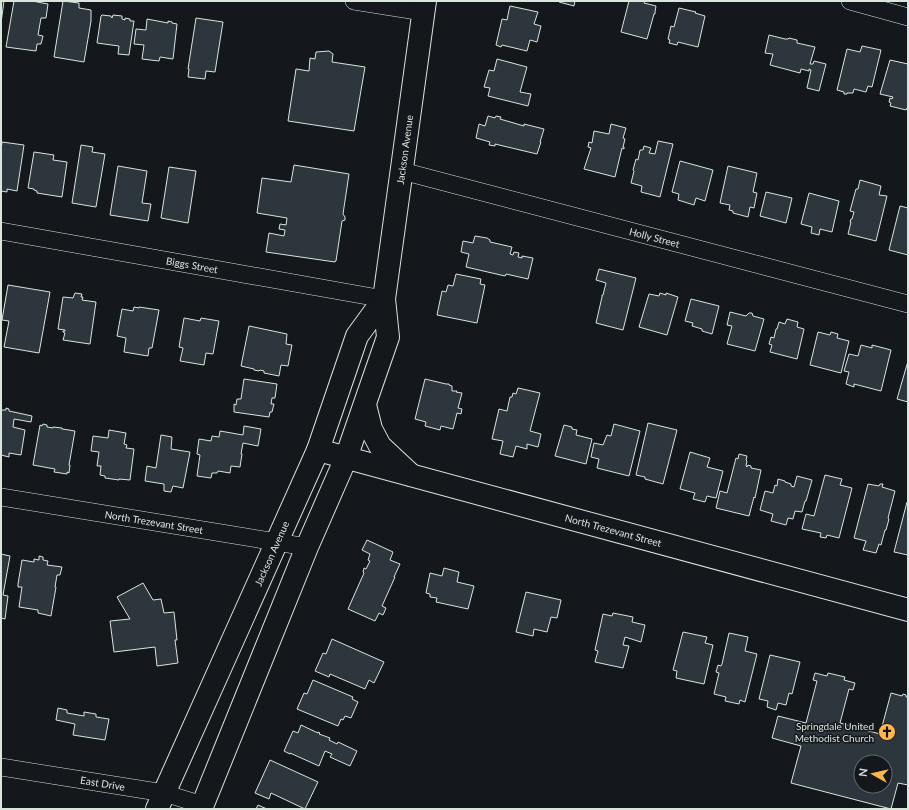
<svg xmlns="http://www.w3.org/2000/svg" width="909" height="810" font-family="Lato,sans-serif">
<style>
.building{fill:#2c363c;stroke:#d8e6dc;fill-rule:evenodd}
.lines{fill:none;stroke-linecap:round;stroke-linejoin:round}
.street-casing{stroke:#d8e6dc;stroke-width:18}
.primary-casing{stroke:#d8e6dc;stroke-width:24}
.street{stroke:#14181c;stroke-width:17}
.primary{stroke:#14181c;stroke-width:22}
.labels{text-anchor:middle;stroke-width:3;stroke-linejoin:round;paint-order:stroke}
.street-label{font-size:10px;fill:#d8e6dc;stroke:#14181c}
.poi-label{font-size:10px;fill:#d8e6dc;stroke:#14181c;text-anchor:end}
</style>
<rect width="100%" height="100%" fill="#14181c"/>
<g class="building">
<polygon points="1,1 4,1 1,23"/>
<polygon points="14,1 32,1 48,4 46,18 41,18 38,35 43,36 41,44 37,44 36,51 6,47"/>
<polygon points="63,1 79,3 79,8 91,10 91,21 84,62 54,57"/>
<polygon points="560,1 575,1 574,6 559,2"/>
<polygon points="629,1 645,1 644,3 656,6 655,12 655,14 654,14 647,39 621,32"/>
<polygon points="510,6 538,12 534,24 541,26 537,42 530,40 527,51 502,45 501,47 496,45 502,19 507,20 509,10"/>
<polygon points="679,8 696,12 695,13 705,16 698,47 678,42 677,45 669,43 670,40 668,39 671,26 674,27"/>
<polygon points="102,15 111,16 111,17 112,18 113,15 122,16 122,19 125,20 125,18 130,19 130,21 134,21 129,55 118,54 119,46 97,43 101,16"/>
<polygon points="196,18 223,22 215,72 206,71 205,79 188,77 189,69 188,69"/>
<polygon points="147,19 168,23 168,21 172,22 172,23 177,24 173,59 160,57 159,61 142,59 144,45 134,44 136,29 146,30"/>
<polygon points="769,35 785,39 788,39 789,38 797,40 797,43 815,47 810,64 813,64 814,61 826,64 819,91 807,88 811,70 809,69 809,71 801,69 800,73 770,65 773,54 765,53"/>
<polygon points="862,46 881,50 872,87 868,86 866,92 854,89 853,93 847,93 847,94 844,94 844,92 837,90 847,49 860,52"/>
<polygon points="329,51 333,54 332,62 365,67 354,131 288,121 296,69 309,71 310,58 315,59 316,52"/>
<polygon points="497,59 527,67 520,92 531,94 528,106 488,96 490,88 484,87 489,70 494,71"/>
<polygon points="890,60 908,64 908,108 907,108 906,110 890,106 891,103 889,102 890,98 892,99 893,97 880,94"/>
<polygon points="488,116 495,118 496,116 501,117 500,119 524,126 524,124 544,129 540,142 541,142 537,154 495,144 495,146 489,145 490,142 476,138 479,124 485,126"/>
<polygon points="611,124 626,128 623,138 625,139 623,147 624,147 624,149 622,148 615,177 584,169 591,148 588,147 589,142 592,143 594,131 609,134"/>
<polygon points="658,141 673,144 660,197 641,192 642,186 631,183 634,171 633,170 636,159 638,160 640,150 643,150 644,146 651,148 649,153 655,154"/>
<polygon points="2,142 24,145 17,191 7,189 7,192 1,191 1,150"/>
<polygon points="81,145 93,147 92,152 105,154 96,207 72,203"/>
<polygon points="34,152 54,155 53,160 67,162 62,197 37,193 37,191 34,190 34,189 28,188"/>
<polygon points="680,161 713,170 705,201 696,198 694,205 678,200 679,194 672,192"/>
<polygon points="294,165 349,174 343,214 345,217 345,220 342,221 336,261 335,261 335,262 266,252 269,233 284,236 285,230 279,229 280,224 286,225 287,218 257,213 262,178 291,182"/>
<polygon points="118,166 147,171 142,203 151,204 148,221 110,215"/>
<polygon points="728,166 757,173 753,192 757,193 754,208 750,207 748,217 733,213 733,211 729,210 730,205 720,203"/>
<polygon points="169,167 196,171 188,223 161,218"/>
<polygon points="860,180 881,186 879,195 887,196 876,241 848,234 851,222 850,222 851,219 852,219 854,212 850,211 856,189 858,189"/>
<polygon points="766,192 792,198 786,223 760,216"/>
<polygon points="809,193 839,201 832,232 820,229 819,235 811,233 812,227 801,224"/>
<polygon points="900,206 908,208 908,255 889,250"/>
<polygon points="475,236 487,238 490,240 490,242 512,247 510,254 513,255 514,252 519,253 518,257 522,258 522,256 533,258 528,279 506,274 505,276 466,267 469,254 461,252 463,241 473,243"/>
<polygon points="599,269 636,278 623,330 596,323 602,297 602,295 603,295 606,283 596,280"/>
<polygon points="456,274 481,279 480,284 485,285 477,323 437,315 442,291 446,292 448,285 453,286"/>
<polygon points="8,285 50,292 39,353 4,347 9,321 2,320"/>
<polygon points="75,293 82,294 81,297 83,297 82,300 96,302 90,344 63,340 65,333 63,332 63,331 65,331 65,330 58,329 63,297 73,298"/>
<polygon points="660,293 666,295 666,293 678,297 667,335 639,327 649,294 659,296"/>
<polygon points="691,299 719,306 712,334 702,331 702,329 692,326 693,323 685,321"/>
<polygon points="134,307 139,308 139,307 159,310 152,348 149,348 148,356 124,352 126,338 117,336 122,309 133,311"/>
<polygon points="730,312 746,316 749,313 752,313 753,316 764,319 755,351 727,344 732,326 727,325"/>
<polygon points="184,318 200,321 201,318 219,321 213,354 206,353 204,365 180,361 183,348 179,347"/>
<polygon points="787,319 798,322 797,327 804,329 797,359 770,352 772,345 769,344 771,337 774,338 776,329 777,329 779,322 785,324"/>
<polygon points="249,326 287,334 286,344 292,345 288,366 281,365 279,376 264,373 264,371 260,370 259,371 254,370 254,369 241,366"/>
<polygon points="818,332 830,335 831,332 838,334 837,338 849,341 841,373 810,365"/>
<polygon points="861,345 872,348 872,345 891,350 881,391 854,384 854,387 846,384 849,372 844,371 849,354 858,356"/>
<polygon points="908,361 908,402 897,399"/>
<polygon points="244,379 277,384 275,398 272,398 271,404 274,404 272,412 270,412 269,417 234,412 234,404 236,405 237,399 241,399"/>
<polygon points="425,379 446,384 449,384 449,385 452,386 452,391 457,391 456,392 462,393 458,408 462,409 461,414 457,413 453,429 441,426 440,430 425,426 426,422 415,419"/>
<polygon points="518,388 540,393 530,431 541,434 538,447 527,444 527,449 516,446 513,457 500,454 503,441 492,439 499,409 507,411 510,397 512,397 513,393 516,394"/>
<polygon points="6,408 9,409 9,411 32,416 31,422 14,419 13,427 25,430 21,455 9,453 9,457 1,455 1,410 6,410"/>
<polygon points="648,423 677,430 663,484 645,479 645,477 636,475"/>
<polygon points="43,424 47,425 47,427 53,428 53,427 62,428 62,429 69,430 75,431 69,465 70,465 69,473 67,472 67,474 54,472 55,469 33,465 40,425 42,426"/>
<polygon points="614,424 640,431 629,476 597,468 599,459 591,457 594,443 603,445 607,435 611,436"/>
<polygon points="564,425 572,427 572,429 577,430 576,435 592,439 586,464 555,456"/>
<polygon points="244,426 261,429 258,446 243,443 241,454 242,454 240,467 231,466 230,473 218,471 217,473 212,473 211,478 197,476 200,455 197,454 199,439 211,441 212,436 219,437 220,431 243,435"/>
<polygon points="109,430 126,433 124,444 127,445 126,448 134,449 130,480 119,479 119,480 105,478 105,476 100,475 101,466 97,466 99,452 91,451 93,436 108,438"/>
<polygon points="161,435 172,437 171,449 190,452 183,488 173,486 171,492 164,491 164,484 145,481 147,466 156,468"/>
<polygon points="690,452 710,458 707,467 723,471 716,498 707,496 705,502 693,499 695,493 680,489"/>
<polygon points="739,454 747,456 746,460 747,461 746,466 747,467 748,465 751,466 751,468 761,470 755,498 754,497 749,516 716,508 720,491 727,493 736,458 738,459"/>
<polygon points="825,475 842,479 840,485 852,488 839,538 827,535 826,538 820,537 821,533 802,529 806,514 814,516"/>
<polygon points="797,476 812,480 806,501 805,501 802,512 795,511 793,519 788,518 786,525 771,521 773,514 760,510 765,491 773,493 775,485 777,486 778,479 785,481 785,482 791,484 791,486 794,487"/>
<polygon points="868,484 879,486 880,484 883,484 882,487 895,491 888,518 889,519 886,530 885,530 881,545 879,544 876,553 863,550 866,541 854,538"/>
<polygon points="907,502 908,502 908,555 894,552"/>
<polygon points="367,540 393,552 390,560 400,564 394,577 395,577 382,606 386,608 383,615 379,613 375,621 348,609 364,573 363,572 364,568 366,569 370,561 368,560 370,554 362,550"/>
<polygon points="1,554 10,556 3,595 8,596 5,619 1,618"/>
<polygon points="39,556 43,557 43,560 48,561 47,565 62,567 60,575 57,575 55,587 56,587 51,616 38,613 38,610 19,607 22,587 18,587 18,584 22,560 34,562 34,559 39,560"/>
<polygon points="444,568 459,572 457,582 474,586 468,609 436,602 437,598 430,597 430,594 426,593 430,573 442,576"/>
<polygon points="143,583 153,600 161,599 164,613 174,612 177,640 175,640 178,663 157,666 155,647 114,652 110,621 130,619 117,597"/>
<polygon points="526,592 561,600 557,618 551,617 547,632 534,629 533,636 516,632"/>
<polygon points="613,613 633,617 632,622 645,625 641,642 625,637 623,645 629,646 623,668 595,662 598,651 595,650 603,614 612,616"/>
<polygon points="683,632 707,637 705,643 713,645 704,684 676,678 677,671 673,670"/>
<polygon points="729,633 748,637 745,651 757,654 745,702 740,700 739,704 725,701 726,697 714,694 719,673 716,672 718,665 721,666 722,664"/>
<polygon points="332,639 384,662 374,683 369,680 365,689 330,674 329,677 315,671 323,653 326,654"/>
<polygon points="770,655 800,662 792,694 789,693 786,705 778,703 776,710 767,707 768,701 759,699"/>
<path d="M815,673L827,676L828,673L845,677L844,680L855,683L853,690L849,689L840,723L880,734L891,693L902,696L903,694L906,695V697H908V785L898,783L891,809L791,783L801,746L772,738L778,716L806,723L817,681L813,680ZM861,762H885V786H861Z"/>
<polygon points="313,680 353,697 352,699 358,702 351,718 345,716 343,720 341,719 338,726 297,709 304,693 307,694"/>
<polygon points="58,708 67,710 67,713 84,716 84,712 96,714 96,717 109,719 105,740 73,735 75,724 56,720"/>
<polygon points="301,725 318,733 318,732 320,733 319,734 330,738 329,740 337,744 338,742 357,751 350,766 330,757 332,754 325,751 319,766 290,753 290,754 284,751 293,731 298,733"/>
<polygon points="270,760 318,782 305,809 271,793 269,799 255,793"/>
<polygon points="258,805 267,809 256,809"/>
</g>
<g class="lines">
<g class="street-casing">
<g id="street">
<polyline points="354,1 423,12"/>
<polyline points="850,1 908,17"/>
<path id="s1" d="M402,171L908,304"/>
<path id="s2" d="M1,231L384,299"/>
<path id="s3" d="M1,497L307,547"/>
<path id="s4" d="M1,767L164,793L203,805"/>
</g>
</g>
<g class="primary-casing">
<g id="primary">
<polyline points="365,405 371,429 380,446 411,475"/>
<path id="s5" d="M318,450L908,610"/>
<path id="s6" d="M157,809L318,450L357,336L384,299"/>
<path id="s7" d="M201,809L307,547L346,458L388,337L384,299L425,1"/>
</g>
</g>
<use href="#street" class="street"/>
<use href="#primary" class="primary"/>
</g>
<defs>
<g id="church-disc" transform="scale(0.9)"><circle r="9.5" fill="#ffb74d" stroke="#14181c"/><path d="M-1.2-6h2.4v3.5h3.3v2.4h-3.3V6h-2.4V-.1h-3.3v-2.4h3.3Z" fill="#111"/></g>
</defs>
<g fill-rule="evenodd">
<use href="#church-disc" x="887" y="732"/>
</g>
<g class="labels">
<g class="street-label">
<text dy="4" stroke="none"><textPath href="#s7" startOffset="697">Jackson Avenue</textPath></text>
<text dy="4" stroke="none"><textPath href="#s1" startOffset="261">Holly Street</textPath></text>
<text dy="4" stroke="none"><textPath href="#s2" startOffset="194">Biggs Street</textPath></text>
<text dy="4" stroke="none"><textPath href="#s3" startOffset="155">North Trezevant Street</textPath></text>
<text dy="4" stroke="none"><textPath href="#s5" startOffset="306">North Trezevant Street</textPath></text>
<text dy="4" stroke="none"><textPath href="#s6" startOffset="280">Jackson Avenue</textPath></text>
<text dy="4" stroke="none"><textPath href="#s4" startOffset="103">East Drive</textPath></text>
</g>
<g class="poi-label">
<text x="874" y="730">Springdale United<tspan x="874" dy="12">Methodist Church</tspan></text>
</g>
</g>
<rect width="909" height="810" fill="none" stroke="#d8e6dc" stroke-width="4"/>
<g transform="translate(873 774) rotate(278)"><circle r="19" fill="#14181c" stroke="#626a69"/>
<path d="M0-3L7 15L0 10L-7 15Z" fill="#ffb74d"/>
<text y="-6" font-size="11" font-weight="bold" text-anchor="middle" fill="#d8e6dc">N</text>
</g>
</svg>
